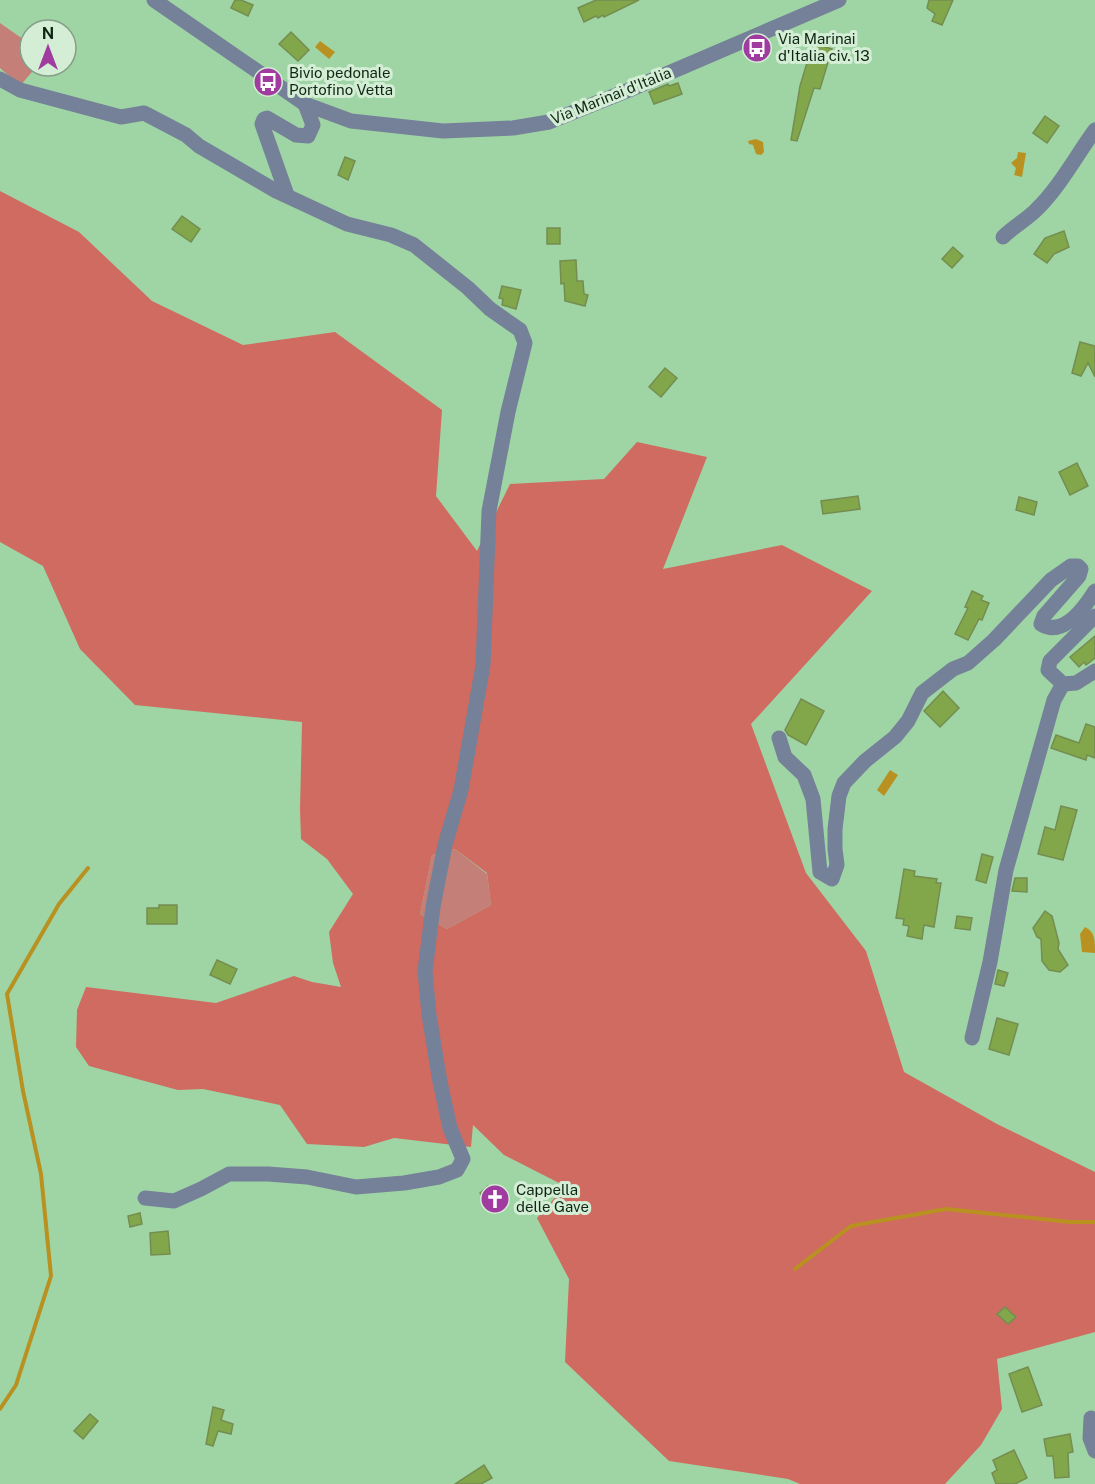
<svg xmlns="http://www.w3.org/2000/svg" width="1095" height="1484" font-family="'Public Sans',sans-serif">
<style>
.green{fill:#c48078}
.forest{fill:#cf6b60;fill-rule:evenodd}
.water{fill:#b89121}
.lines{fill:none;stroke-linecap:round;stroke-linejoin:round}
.stream{stroke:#b89121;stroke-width:4}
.building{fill:#82a74a;stroke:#748d51;stroke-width:1.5}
.minor{stroke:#758099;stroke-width:15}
.labels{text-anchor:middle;stroke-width:6;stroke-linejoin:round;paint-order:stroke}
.poi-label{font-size:15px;fill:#102614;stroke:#d3eed5;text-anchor:start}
.street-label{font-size:15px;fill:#102614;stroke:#d3eed5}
</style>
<rect width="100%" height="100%" fill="#9fd5a4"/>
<g class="green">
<polygon points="0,23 30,44 30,66 37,66 20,86 0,68"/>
<polygon points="455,849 487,874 491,905 447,929 420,914 432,855"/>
</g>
<path class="forest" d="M0,191L79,232L152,301L243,345L335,332L442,410L436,496L477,551L510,484L604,479L637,442L707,457L663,569L782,545L872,591L751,724L806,873L866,951L904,1072L997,1124L1095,1172V1332L997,1359L1002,1409L981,1445L945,1484H800L788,1479L669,1461L565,1362L569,1279L537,1218L565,1186L504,1155L473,1125L471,1147L394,1138L364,1147L307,1144L280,1105L203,1089L178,1090L89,1066L76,1047L77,1010L86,987L216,1003L294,976L312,982L341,987L333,963L329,932L353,894L327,859L301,839L300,809L302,722L135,705L80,649L43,566L0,542ZM455,849L487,873L491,905L447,929L420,914L432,855Z"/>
<g class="water">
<polygon points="320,41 335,52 329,59 315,47"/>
<polygon points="756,139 763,142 764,152 761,155 756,154 753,145 749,144 748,141"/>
<polygon points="1018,152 1026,153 1022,177 1014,175 1016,168 1011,163 1017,158"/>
<polygon points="890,770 898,775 884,796 877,790"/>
<path d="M1085,927C1095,932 1095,940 1095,953L1082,952L1080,934Z"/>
</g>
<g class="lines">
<g class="stream">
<polyline points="795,1269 851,1226 946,1209 1070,1222 1095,1222"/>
<polyline points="0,1409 16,1385 51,1276 41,1174 23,1091 7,994 59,904 88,868"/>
</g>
</g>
<g class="building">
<polygon points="235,0 241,0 253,5 248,16 231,8"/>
<polygon points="596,0 639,0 604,17 603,15 598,18 596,16 584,22 578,8"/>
<polygon points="929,0 953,0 942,25 932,21 935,14 927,8"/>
<polygon points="291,32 309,50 298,61 279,44"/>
<polygon points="813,43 832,49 820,89 814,88 797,141 791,140 800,86"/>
<polygon points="678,83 682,94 654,104 649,92 668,84 669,86"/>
<polygon points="1045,116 1059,126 1047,143 1033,133"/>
<polygon points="345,157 355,161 348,180 338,175"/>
<polygon points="182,216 200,229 191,242 172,229"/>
<rect x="547" y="228" width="13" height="16"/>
<polygon points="1064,231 1069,247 1054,254 1047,263 1034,254 1045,238"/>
<polygon points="953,247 963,256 952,268 942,259"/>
<polygon points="576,260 577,281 583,281 584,294 588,295 585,306 565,301 564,283 561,284 560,261"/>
<polygon points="502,286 521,290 516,309 502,305 503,299 499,298"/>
<polygon points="1080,342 1095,346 1095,377 1088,363 1081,376 1072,373"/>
<polygon points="665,368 677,378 661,397 649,387"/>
<polygon points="1077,463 1088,486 1070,495 1059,472"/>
<polygon points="858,496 860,509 823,514 821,501"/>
<polygon points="1019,497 1037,502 1034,515 1016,510"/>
<polygon points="972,591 983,596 981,600 989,603 982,620 979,619 968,640 955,634 968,608 965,607"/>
<polygon points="1095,636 1095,658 1086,665 1084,662 1079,667 1070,657"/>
<polygon points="943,691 959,708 940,727 924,711"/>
<polygon points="801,699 824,711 806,745 788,735 785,730"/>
<polygon points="1086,724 1095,727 1095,758 1087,755 1086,760 1051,748 1056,735 1079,743"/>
<polygon points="1061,806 1077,810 1063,860 1038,854 1045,827 1055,830"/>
<polygon points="982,854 993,857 986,883 976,880"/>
<polygon points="904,869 915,871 914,876 937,879 936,883 941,883 934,927 924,925 922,939 907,936 909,926 903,925 904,919 896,918"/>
<polygon points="1015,878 1027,878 1027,892 1012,891"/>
<polygon points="159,905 177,905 177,924 147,924 147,908 159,908"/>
<polygon points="1045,911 1052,916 1059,943 1058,949 1068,965 1060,972 1049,970 1042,961 1041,939 1037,937 1033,928"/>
<polygon points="957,916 972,918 970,930 955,928"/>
<polygon points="217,960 237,969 230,984 210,975"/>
<polygon points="998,970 1008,973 1004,986 995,984"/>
<polygon points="997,1018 1018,1024 1009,1055 989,1049"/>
<polygon points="488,1186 496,1196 500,1193 508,1203 495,1212 480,1193"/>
<polygon points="140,1213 142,1224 130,1227 128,1216"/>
<polygon points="168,1231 170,1254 151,1255 150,1233"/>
<polygon points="1005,1307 1016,1317 1008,1324 997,1314"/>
<polygon points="1028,1367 1042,1405 1022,1412 1009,1374"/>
<polygon points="213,1407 224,1410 221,1420 233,1424 231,1434 218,1431 213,1446 206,1444"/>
<polygon points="90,1414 98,1421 83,1439 74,1431"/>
<polygon points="1070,1434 1073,1452 1068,1453 1069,1477 1055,1478 1053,1456 1047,1456 1044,1439"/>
<polygon points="1014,1450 1027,1478 1015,1484 996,1484 992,1473 997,1470 993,1460"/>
<polygon points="484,1465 492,1478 481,1484 455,1484"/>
</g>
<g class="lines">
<g class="minor">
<polyline points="154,0 305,104 351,121 443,131 513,128 549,122 629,90 839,0"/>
<polyline points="0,79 20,90 121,117 144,113 186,135 199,146 276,191 347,224 391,235 414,245 468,288 490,309 520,330 525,343 508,412 489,511 483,665 461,790 445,845 433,907 425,971 429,1015 440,1082 450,1128 463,1159 457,1170 439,1177 404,1183 356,1187 307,1177 268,1174 229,1174 201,1189 174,1201 145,1198"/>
<polyline points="287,195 262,124 264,119 267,118 296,135 308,136 313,125 305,104"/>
<path d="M1003,237C1013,227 1026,220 1036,210C1059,188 1076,156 1095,130"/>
<polyline points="1095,616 1050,661 1048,670 1063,684 1076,683 1095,671"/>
<path d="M779,738L785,757L804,775L813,799L820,872L832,879L837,865L835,849V829L839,796L844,783L865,761L895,737L908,721L922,693L953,669L968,663L994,640L1051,580L1071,566H1078L1081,569L1079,576L1044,616L1041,624C1064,638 1085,607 1095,591"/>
<polyline points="972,1038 990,962 1006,870 1054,700 1063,684"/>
<polyline points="1091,1418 1090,1438 1095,1451"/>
</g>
</g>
<defs>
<g id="bus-disc" transform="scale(1.5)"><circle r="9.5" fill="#a03ba0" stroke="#d3eed5"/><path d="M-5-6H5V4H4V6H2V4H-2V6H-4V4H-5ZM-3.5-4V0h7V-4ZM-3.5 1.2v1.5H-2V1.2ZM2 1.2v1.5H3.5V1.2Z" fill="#fff"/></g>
<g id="church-disc" transform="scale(1.5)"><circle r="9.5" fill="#a03ba0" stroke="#d3eed5"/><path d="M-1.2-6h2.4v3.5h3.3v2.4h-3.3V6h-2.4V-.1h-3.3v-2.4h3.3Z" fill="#fff"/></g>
</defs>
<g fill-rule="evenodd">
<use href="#bus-disc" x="757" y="48"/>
<use href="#bus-disc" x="268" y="82"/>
<use href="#church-disc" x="495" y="1199"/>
</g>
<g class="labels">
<g class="poi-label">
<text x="778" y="44">Via Marinai<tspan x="778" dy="17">d'Italia civ. 13</tspan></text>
<text x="289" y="78">Bivio pedonale<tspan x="289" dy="17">Portofino Vetta</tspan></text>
<text x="516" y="1195">Cappella<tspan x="516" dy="17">delle Gave</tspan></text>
</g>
<g class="street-label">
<text transform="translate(611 96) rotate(-22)" y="5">Via Marinai d'Italia</text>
</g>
</g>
<g transform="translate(48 48)"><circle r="28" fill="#d3eed5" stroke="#859e88" stroke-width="1.5"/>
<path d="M0-4.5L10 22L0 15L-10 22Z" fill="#a03ba0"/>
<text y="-9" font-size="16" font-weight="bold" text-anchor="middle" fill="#102614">N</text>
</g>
</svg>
